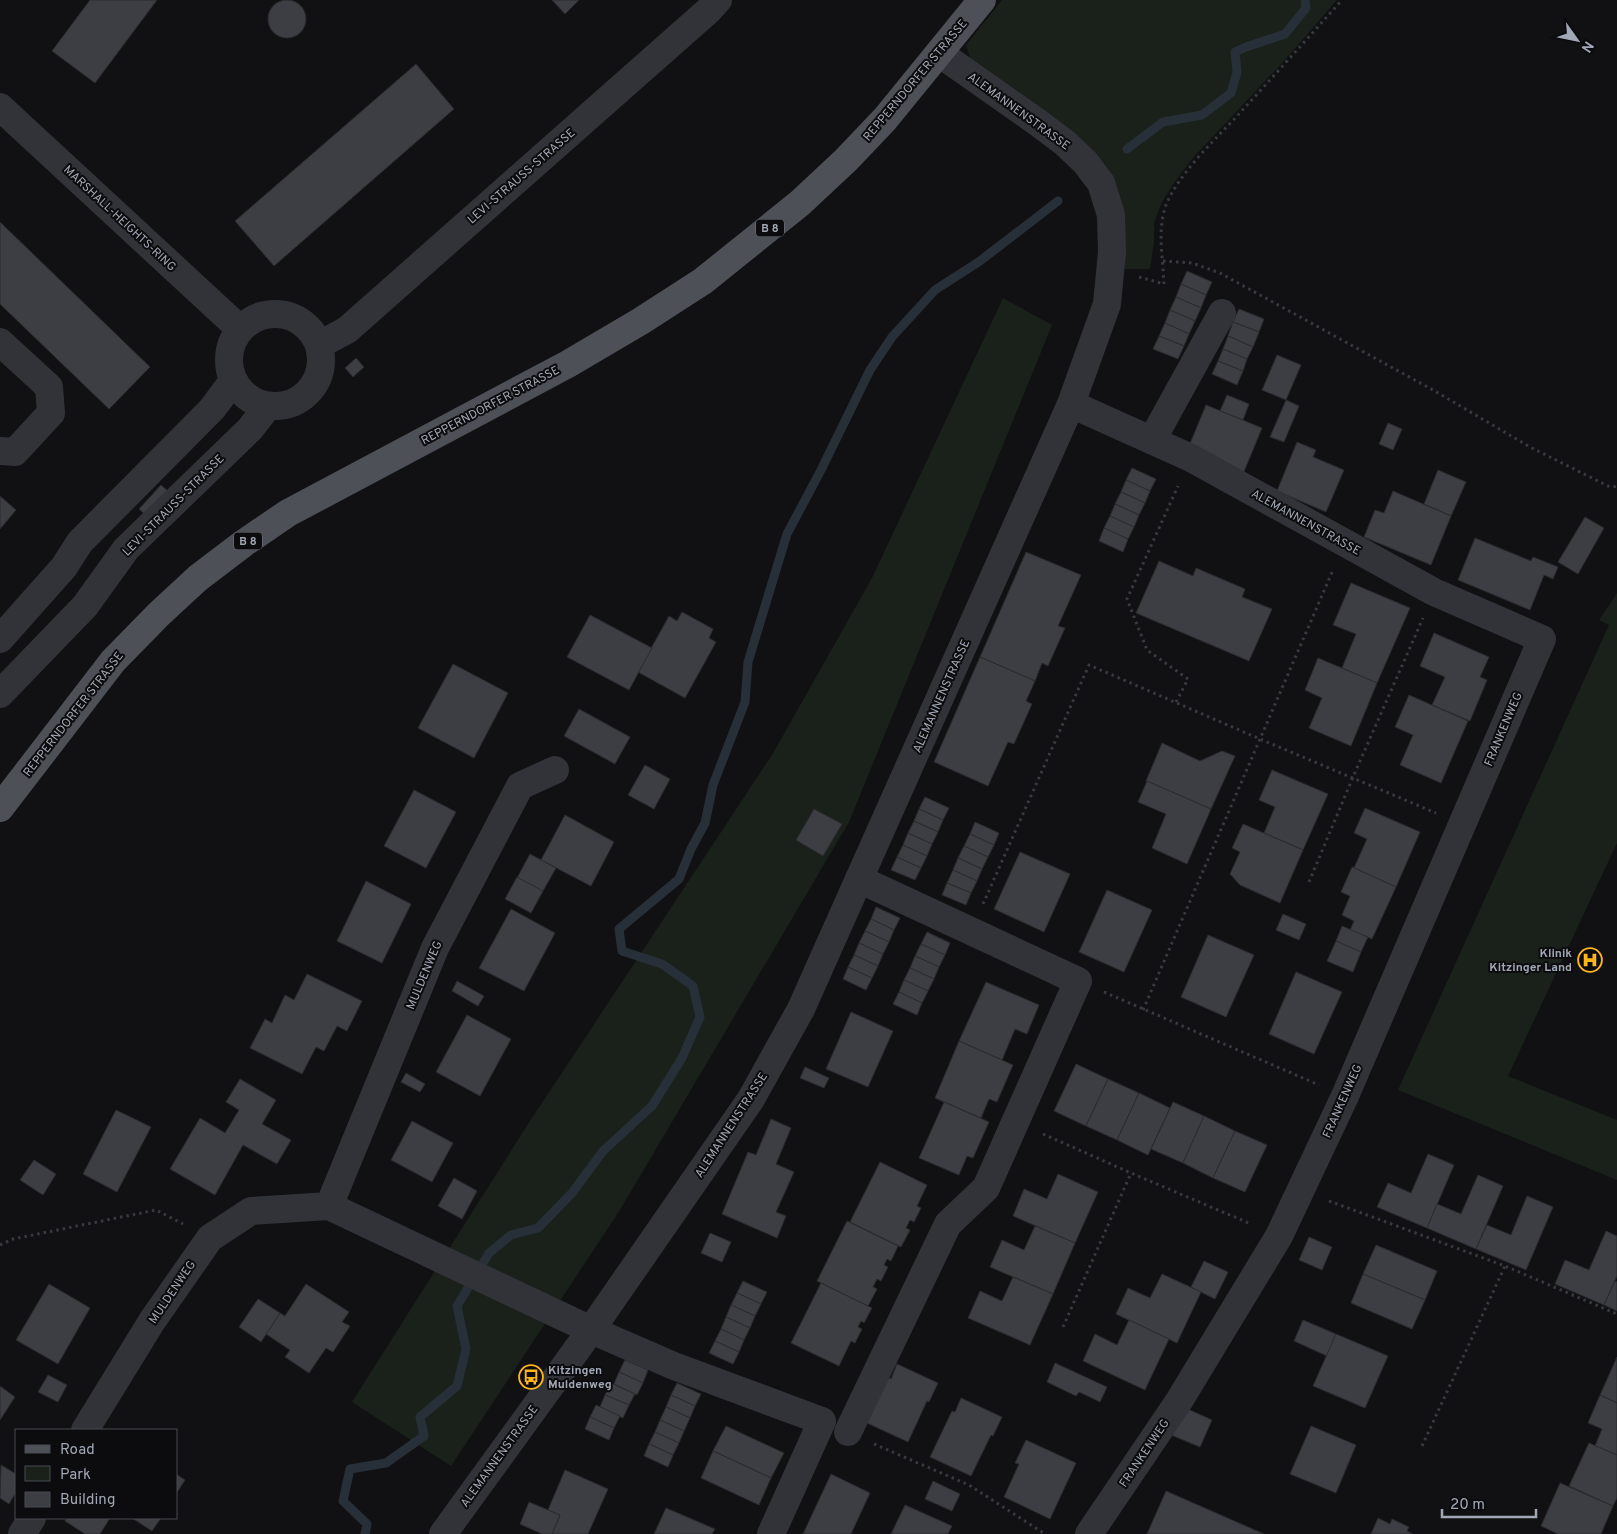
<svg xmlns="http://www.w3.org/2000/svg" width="1617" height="1534" font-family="Overpass,sans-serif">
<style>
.green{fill:#19211a}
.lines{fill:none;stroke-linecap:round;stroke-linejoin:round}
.stream{stroke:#273038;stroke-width:9}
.building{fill:#3d3e43;stroke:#2b2b2f}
.path{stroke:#383a40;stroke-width:3;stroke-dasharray:2.5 4;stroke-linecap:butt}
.minor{stroke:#323339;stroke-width:28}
.major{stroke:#4e5058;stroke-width:28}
.labels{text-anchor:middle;stroke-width:4;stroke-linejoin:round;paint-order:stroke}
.shield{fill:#0c0c0e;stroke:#747883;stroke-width:1}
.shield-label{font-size:11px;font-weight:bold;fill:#a1a7b5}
.street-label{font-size:12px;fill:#a1a7b5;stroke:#0c0c0e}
.poi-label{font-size:12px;font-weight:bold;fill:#a1a7b5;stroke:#0c0c0e;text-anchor:end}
</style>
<rect width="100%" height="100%" fill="#111113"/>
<g class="green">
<polygon points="1002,0 1337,0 1284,61 1192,159 1174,183 1162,202 1154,223 1154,243 1150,269 1125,269 1123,238 1119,215 973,67 966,45"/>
<polygon points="1003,298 1052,325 849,822 620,1210 451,1466 352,1402 528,1124 772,755 872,578"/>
<polygon points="1617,593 1617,843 1508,1076 1617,1120 1617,1180 1398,1090 1609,625 1599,620"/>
</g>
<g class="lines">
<g class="stream">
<polyline points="1127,149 1163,122 1202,115 1231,93 1237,72 1235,52 1246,47 1285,34 1306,8 1305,0"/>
<polyline points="365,1534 367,1524 343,1501 350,1469 386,1463 424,1436 420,1417 457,1386 466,1349 457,1306 489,1253 511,1235 538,1228 572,1193 603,1151 652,1106 682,1058 700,1017 693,986 662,964 622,951 619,929 679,879 691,849 705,823 713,785 745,702 748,662 787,534 821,470 870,370 892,337 935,290 980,261 1058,201"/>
</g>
</g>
<g class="building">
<polygon points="90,0 157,0 95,83 52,51"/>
<polygon points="552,0 579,0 565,14"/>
<circle cx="287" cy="19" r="19"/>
<polygon points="416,64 454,109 274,266 235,221"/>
<polygon points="0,222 150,367 109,409 0,304"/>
<polygon points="1187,271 1212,282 1206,295 1181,284"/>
<polygon points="1181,284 1206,295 1201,308 1176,297"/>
<polygon points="1176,297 1201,308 1195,321 1170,310"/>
<polygon points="1239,309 1264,319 1259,332 1233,322"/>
<polygon points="1170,310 1195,321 1189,334 1165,323"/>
<polygon points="1233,322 1259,332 1253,347 1228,336"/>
<polygon points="1165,323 1189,334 1184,346 1159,336"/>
<polygon points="1159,336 1184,346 1178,359 1153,349"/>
<polygon points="1228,336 1253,347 1247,359 1223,349"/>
<polygon points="1223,349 1247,359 1243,371 1218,361"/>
<polygon points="1277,355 1301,365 1286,400 1262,390"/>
<polygon points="356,358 364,367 353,377 345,368"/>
<polygon points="1218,361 1243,371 1237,385 1212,374"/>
<polygon points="1227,395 1249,404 1243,420 1220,411"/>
<polygon points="1286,400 1299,406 1284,442 1270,437"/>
<polygon points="1206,405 1262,428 1243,474 1187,451"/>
<polygon points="1388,423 1402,429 1393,450 1379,444"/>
<polygon points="1297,442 1316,450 1313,457 1344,470 1326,512 1277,491"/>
<polygon points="1132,468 1156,479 1150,491 1126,480"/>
<polygon points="1438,470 1466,482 1451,516 1424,504"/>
<polygon points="1126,480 1150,491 1145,503 1121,492"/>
<polygon points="161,485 169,492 147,516 139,509"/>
<polygon points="1393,491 1451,516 1431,565 1364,537 1375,510 1384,513"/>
<polygon points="1121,492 1145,503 1139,515 1115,504"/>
<polygon points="0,496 16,510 0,529"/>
<polygon points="1115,504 1139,515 1134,527 1110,516"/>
<polygon points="1110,516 1134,527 1128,539 1104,528"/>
<polygon points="1585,517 1604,528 1578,574 1558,562"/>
<polygon points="1104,528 1128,539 1123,552 1099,541"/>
<polygon points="1475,538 1531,561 1533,557 1558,567 1553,579 1544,575 1530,610 1458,580"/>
<polygon points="1026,552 1081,575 1058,626 1065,628 1048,666 1042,663 1035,681 980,657"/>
<polygon points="1159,561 1193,576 1196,568 1245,589 1242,597 1272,609 1249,661 1136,613"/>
<polygon points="1351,583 1410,608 1377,683 1342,668 1356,634 1333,625"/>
<polygon points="682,612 713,629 709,638 716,642 685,698 638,672 669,616 677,621"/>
<polygon points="590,615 652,648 629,690 567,657"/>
<polygon points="1434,633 1489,657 1480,677 1487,680 1470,721 1432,705 1445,677 1420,666"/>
<polygon points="980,657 1035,681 1026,701 1032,704 1014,744 1008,742 988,786 934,762"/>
<polygon points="1318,658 1377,683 1351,746 1309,728 1322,698 1305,690"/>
<polygon points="453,664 508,693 474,758 418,728"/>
<polygon points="1409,695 1468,721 1441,783 1400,765 1413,735 1395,727"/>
<polygon points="579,709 630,737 615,764 564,736"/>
<polygon points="1162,743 1200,761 1222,751 1235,756 1211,809 1146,781"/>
<polygon points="645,765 670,779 654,809 628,795"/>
<polygon points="1272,770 1328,794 1303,850 1264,833 1275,807 1259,800"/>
<polygon points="1147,781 1211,809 1187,864 1152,848 1166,814 1138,802"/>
<polygon points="414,790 456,812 426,868 384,846"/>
<polygon points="925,797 949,808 943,820 919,809"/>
<polygon points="1365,808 1420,832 1396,887 1354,868 1367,839 1354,833"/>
<polygon points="814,809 842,824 823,856 796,840"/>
<polygon points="919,809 943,820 938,832 914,821"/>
<polygon points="565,815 614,842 591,886 541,860"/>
<polygon points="914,821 938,832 932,844 908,833"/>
<polygon points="975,822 999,833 994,845 970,834"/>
<polygon points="1243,824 1303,850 1280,903 1240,885 1230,874 1240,852 1232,848"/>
<polygon points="908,833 932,844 927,856 903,845"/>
<polygon points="970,834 994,845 988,857 964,846"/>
<polygon points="903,845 927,856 921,868 897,857"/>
<polygon points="964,846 988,857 982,869 958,858"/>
<polygon points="1020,852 1070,874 1044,932 994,909"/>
<polygon points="530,854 556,868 543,891 517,878"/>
<polygon points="897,857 921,868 915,880 891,870"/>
<polygon points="958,858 982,869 977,881 953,870"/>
<polygon points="1352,867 1396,887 1372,939 1350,930 1354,921 1342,915 1350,896 1341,892"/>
<polygon points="953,870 977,881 971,893 947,883"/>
<polygon points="517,877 543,891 531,913 505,899"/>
<polygon points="366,881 411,904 382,963 337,941"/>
<polygon points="947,883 971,893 966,905 942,895"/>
<polygon points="1107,890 1152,910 1124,972 1079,952"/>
<polygon points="876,907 900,918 894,930 871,919"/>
<polygon points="511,909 555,933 524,991 479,968"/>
<polygon points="1283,914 1306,924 1299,940 1276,930"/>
<polygon points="871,919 894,930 889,942 865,931"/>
<polygon points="1342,926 1368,937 1361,952 1336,941"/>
<polygon points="865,931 889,942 883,954 859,943"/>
<polygon points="927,932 950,943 945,955 921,944"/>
<polygon points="1208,935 1254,955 1226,1017 1181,997"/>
<polygon points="1336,941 1361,952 1353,972 1327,961"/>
<polygon points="859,943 883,954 878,966 854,955"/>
<polygon points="921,944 945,955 939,967 915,956"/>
<polygon points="854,955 878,966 872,978 848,967"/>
<polygon points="915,956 939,967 934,979 910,968"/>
<polygon points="848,967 872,978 866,990 843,979"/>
<polygon points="910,968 934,979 928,991 904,980"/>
<polygon points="1296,972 1342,992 1314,1054 1269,1034"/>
<polygon points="307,974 362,1001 347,1031 337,1026 324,1051 316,1047 302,1074 250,1048 265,1019 272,1023 285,995 294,1000"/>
<polygon points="904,980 928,991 922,1003 899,992"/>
<polygon points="457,981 484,996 478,1006 452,991"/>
<polygon points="986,982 1039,1005 1027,1034 1015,1029 1002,1060 959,1041"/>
<polygon points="899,992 922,1003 917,1015 893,1004"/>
<polygon points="851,1012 893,1031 868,1087 826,1069"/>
<polygon points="467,1015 511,1039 480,1096 436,1072"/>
<polygon points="959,1041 1013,1065 997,1102 989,1099 981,1118 935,1098"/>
<polygon points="1076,1064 1108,1079 1086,1126 1054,1111"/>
<polygon points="805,1067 829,1078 824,1088 800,1078"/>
<polygon points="406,1073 425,1084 420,1092 401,1082"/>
<polygon points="240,1079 276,1100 262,1124 291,1140 277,1164 243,1145 215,1195 170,1169 200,1118 225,1133 239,1110 226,1102"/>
<polygon points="1108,1079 1139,1093 1117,1140 1086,1126"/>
<polygon points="1139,1093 1170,1108 1148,1155 1117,1140"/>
<polygon points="944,1102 989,1122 973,1158 967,1156 959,1175 919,1158"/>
<polygon points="1173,1102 1204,1116 1183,1163 1151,1149"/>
<polygon points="116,1110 151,1127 117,1192 83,1174"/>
<polygon points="1204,1116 1235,1131 1213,1178 1183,1163"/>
<polygon points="771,1119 791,1128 776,1164 794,1172 776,1212 786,1216 777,1238 722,1214 748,1152 756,1155"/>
<polygon points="412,1121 453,1143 432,1182 391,1160"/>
<polygon points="1235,1131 1267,1145 1245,1192 1213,1178"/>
<polygon points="1428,1154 1454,1165 1427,1228 1377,1207 1388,1183 1411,1193"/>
<polygon points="34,1160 56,1174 43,1195 20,1180"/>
<polygon points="880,1162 927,1185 917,1206 921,1208 914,1222 910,1220 906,1228 910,1230 901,1247 850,1222"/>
<polygon points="1058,1174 1098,1192 1075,1243 1013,1216 1024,1189 1047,1199"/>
<polygon points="1478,1175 1503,1186 1476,1249 1427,1228 1437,1204 1461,1214"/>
<polygon points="454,1178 477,1191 462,1219 438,1206"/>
<polygon points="1527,1196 1553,1207 1526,1270 1476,1249 1487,1225 1511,1235"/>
<polygon points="847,1221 898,1246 891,1261 887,1259 884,1265 888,1267 881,1281 877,1279 873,1287 877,1289 868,1306 817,1281"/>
<polygon points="1035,1226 1075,1243 1053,1294 990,1267 1002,1240 1024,1250"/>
<polygon points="1606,1231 1617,1236 1617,1276 1604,1305 1555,1284 1565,1260 1589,1270"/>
<polygon points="710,1233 731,1242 722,1262 701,1253"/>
<polygon points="1309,1237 1332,1247 1322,1270 1299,1260"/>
<polygon points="1376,1245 1437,1271 1425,1300 1363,1274"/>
<polygon points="1204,1261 1228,1272 1215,1299 1191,1287"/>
<polygon points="1162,1274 1201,1292 1177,1343 1116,1314 1128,1288 1150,1298"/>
<polygon points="1363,1274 1425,1300 1412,1329 1351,1303"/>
<polygon points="1013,1277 1053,1294 1030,1345 968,1318 980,1291 1002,1301"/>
<polygon points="743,1281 767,1292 761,1304 737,1293"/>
<polygon points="1615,1281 1617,1282 1617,1311 1604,1305"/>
<polygon points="821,1283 872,1308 864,1323 861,1321 858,1327 862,1329 855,1343 851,1341 839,1366 791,1343"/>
<polygon points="49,1284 90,1308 58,1364 16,1340"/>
<polygon points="306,1284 349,1312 342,1322 350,1326 333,1352 326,1348 309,1373 285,1357 290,1350 266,1334 280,1313 285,1316"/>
<polygon points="737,1293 761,1304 755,1316 731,1305"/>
<polygon points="258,1299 280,1313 261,1342 239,1327"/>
<polygon points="731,1305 755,1316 750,1328 726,1317"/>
<polygon points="726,1317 750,1328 744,1340 721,1329"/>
<polygon points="1129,1320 1169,1339 1145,1390 1083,1361 1095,1334 1117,1345"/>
<polygon points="1303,1320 1336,1334 1327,1356 1294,1341"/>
<polygon points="721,1329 744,1340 739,1352 715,1341"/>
<polygon points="1336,1334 1388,1356 1365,1408 1313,1386"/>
<polygon points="715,1341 739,1352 733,1364 709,1353"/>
<polygon points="1617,1357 1617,1403 1600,1395"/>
<polygon points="625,1360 648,1370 643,1383 619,1372"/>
<polygon points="1055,1363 1107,1387 1100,1402 1079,1392 1076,1396 1047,1382"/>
<polygon points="897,1364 938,1383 929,1402 927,1401 908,1442 867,1423 888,1377 891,1379"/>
<polygon points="619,1372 643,1383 637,1395 614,1384"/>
<polygon points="48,1375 67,1385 58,1402 38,1392"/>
<polygon points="611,1383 635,1394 629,1405 605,1395"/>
<polygon points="677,1383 701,1394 695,1406 671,1395"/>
<polygon points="0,1386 15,1397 0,1420"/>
<polygon points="605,1395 629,1405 623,1418 600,1407"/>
<polygon points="671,1395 695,1406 690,1418 666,1407"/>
<polygon points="1600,1395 1617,1403 1617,1455 1595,1446 1602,1429 1588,1423"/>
<polygon points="961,1398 1002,1417 993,1436 991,1435 971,1476 930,1457 952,1411 955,1412"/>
<polygon points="596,1405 620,1416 614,1428 590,1417"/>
<polygon points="666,1407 690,1418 684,1431 660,1420"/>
<polygon points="1183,1407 1212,1420 1200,1447 1171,1435"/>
<polygon points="590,1417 614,1428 609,1440 585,1429"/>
<polygon points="660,1420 684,1431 679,1443 655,1432"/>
<polygon points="726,1426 784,1453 771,1478 713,1451"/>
<polygon points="1311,1426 1356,1445 1336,1493 1290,1474"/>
<polygon points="655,1432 679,1443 673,1455 649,1444"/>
<polygon points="1026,1440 1076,1463 1050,1519 1004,1497 1019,1464 1015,1463"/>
<polygon points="1589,1443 1617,1455 1617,1498 1613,1506 1569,1486"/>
<polygon points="649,1444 673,1455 668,1467 644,1456"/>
<polygon points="713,1451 771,1478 759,1505 701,1478"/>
<polygon points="1,1465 16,1474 16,1492 9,1504 0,1498"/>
<polygon points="565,1470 608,1489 588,1534 552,1534 560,1515 548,1510"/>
<polygon points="176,1474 185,1480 176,1494"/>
<polygon points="831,1474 870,1493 851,1534 803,1534"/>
<polygon points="933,1481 960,1494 952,1511 925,1499"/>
<polygon points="1560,1483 1613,1506 1601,1534 1558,1534 1541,1526"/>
<polygon points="1166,1491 1264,1534 1147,1534"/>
<polygon points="529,1502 560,1515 552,1534 542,1534 520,1524"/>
<polygon points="905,1505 952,1526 948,1534 891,1534"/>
<polygon points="666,1508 715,1529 712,1534 654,1534"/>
<polygon points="67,1518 110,1518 100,1534 85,1534 65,1521"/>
<polygon points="132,1518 161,1518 152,1531"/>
<polygon points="1378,1518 1390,1524 1392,1519 1409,1527 1407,1531 1413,1534 1371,1534"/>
</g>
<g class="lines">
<g class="path">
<polyline points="1163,261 1192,263 1220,273 1433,390 1530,447 1608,486 1617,487"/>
<path d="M1139,277L1164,284C1163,258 1157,230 1166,205C1179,173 1214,141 1237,116C1272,78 1307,39 1342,0"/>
<polyline points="1176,702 1188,679 1147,650 1127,599 1178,486"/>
<polyline points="1309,882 1353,777 1423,618"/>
<polyline points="983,904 1089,665 1260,739 1436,813"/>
<polyline points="1104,992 1319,1085"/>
<polyline points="1143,1010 1333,570"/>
<polyline points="1043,1134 1131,1173 1251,1224"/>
<polyline points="1329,1201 1505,1266 1617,1314"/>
<polyline points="0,1245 13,1239 156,1210 183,1224"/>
<polyline points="1063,1327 1131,1173"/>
<polyline points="874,1444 969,1485 1045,1534"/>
<polyline points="1422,1446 1505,1266"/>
</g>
<g class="minor">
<polyline points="0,107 240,329"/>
<circle cx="275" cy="360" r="46"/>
<polyline points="0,342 49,387 51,413 15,452 0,451"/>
<polyline points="319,345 347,330 709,10 718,0"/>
<polyline points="1071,404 1191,458 1434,592 1542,639 1345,1096 1279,1236 1179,1401 1089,1534"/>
<polyline points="1152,440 1222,313"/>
<polyline points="0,639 64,567 80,542 212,409 233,381"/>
<polyline points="0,694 85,606 126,549 250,429 268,406"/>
<polyline points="329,1206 591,1330 674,1366 822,1421 771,1534"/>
<polyline points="85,1430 152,1321 210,1238 251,1211 329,1206 435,948 520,786 555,770"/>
<polyline points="848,1432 948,1224 986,1188 1078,981 859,879"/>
<polyline points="22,1534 32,1518"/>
<polyline points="443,1534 591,1330 751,1099 801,1009 1071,404 1107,304 1112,252 1111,215 1101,183 1085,162 1065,143 1037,122 939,53"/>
</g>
<polyline class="major" points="0,808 113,661 159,614 198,578 244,543 288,513 568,364 641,321 703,281 800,203 846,160 885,119 982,0"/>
</g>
<defs>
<g id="hospital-ring" transform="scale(1.25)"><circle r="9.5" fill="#0c0c0e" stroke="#ffb61e" stroke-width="1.5"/><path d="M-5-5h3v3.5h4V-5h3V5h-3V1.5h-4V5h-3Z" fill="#ffb61e"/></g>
<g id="bus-ring" transform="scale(1.25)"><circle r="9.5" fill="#0c0c0e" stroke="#ffb61e" stroke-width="1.5"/><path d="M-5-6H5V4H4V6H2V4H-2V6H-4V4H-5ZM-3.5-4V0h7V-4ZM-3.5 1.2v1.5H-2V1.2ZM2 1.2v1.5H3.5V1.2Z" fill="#ffb61e"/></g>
</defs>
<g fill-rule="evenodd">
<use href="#hospital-ring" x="1590" y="960"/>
<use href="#bus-ring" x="531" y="1377"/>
</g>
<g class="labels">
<g class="shield">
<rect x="756" y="219.5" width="28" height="17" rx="4"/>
<rect x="234" y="532.5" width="28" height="17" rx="4"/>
</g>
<g class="shield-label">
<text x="770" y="232">B 8</text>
<text x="248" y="545">B 8</text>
</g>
<g class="street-label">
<text transform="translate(915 80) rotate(-50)" y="4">REPPERNDORFER STRASSE</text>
<text transform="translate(1019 111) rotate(36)" y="4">ALEMANNENSTRASSE</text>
<text transform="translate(521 176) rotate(-41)" y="4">LEVI-STRAUSS-STRASSE</text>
<text transform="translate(120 218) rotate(43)" y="4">MARSHALL-HEIGHTS-RING</text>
<text transform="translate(490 405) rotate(-28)" y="4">REPPERNDORFER STRASSE</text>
<text transform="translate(173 505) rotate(-45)" y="4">LEVI-STRAUSS-STRASSE</text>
<text transform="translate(1306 522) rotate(29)" y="4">ALEMANNENSTRASSE</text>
<text transform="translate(941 696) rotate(-66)" y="4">ALEMANNENSTRASSE</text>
<text transform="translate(73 714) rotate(-52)" y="4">REPPERNDORFER STRASSE</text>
<text transform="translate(1503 729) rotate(-67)" y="4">FRANKENWEG</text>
<text transform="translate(424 975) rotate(-67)" y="4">MULDENWEG</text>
<text transform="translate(1342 1101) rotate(-66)" y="4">FRANKENWEG</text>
<text transform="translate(731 1125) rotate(-57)" y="4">ALEMANNENSTRASSE</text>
<text transform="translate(172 1292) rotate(-56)" y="4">MULDENWEG</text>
<text transform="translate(1144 1453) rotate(-56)" y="4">FRANKENWEG</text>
<text transform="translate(499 1456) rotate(-54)" y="4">ALEMANNENSTRASSE</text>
</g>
<g class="poi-label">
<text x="1572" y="957">Klinik<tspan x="1572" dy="14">Kitzinger Land</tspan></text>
<text x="548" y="1374" text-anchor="start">Kitzingen<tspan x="548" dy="14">Muldenweg</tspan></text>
</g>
</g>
<rect x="15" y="1429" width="162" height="90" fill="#0c0c0e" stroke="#484a51"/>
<rect x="25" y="1445" width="25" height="8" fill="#4e5058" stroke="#484a51"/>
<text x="60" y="1454" font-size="15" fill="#a1a7b5">Road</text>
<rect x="25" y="1466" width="25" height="15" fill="#19211a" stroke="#484a51"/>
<text x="60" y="1479" font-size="15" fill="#a1a7b5">Park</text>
<rect x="25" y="1492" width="25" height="15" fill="#3d3e43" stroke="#484a51"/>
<text x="60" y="1504" font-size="15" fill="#a1a7b5">Building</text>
<g transform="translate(1577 40) rotate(123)" stroke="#0c0c0e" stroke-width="4" paint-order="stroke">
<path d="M0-4L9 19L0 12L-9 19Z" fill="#a1a7b5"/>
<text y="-8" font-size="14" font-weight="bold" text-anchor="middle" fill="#a1a7b5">N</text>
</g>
<path d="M1442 1509v8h94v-8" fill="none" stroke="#a1a7b5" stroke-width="2.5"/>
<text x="1450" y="1509" font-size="15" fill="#a1a7b5" stroke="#0c0c0e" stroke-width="4" paint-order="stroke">20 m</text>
</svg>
